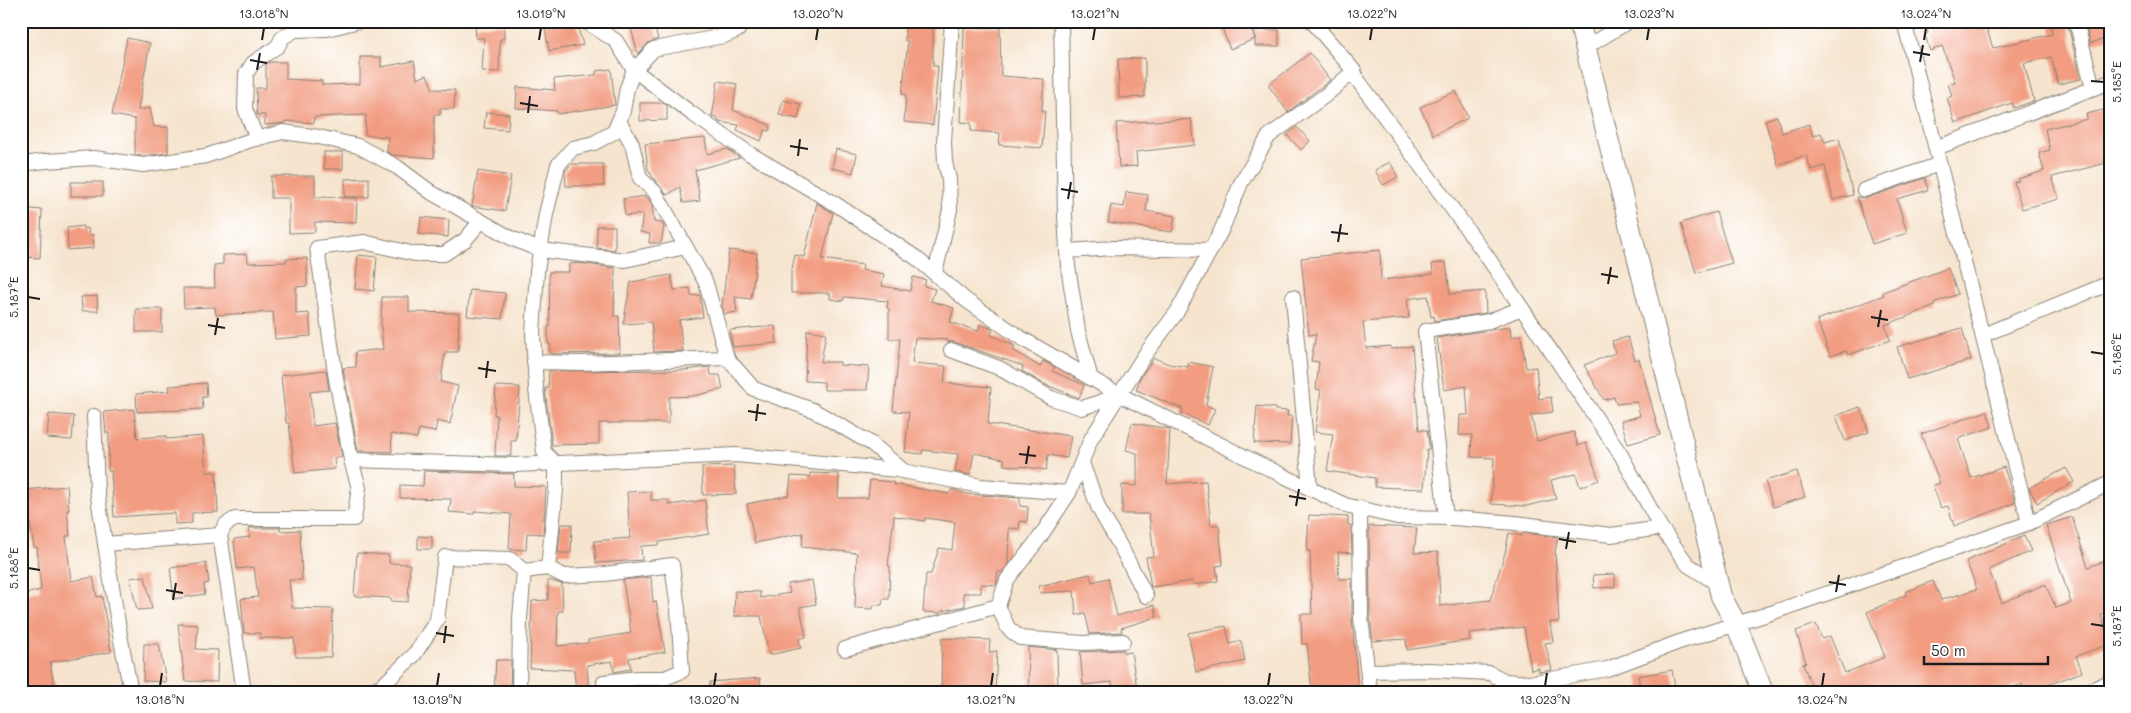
<svg xmlns="http://www.w3.org/2000/svg" width="2131" height="713" font-family="Mali,sans-serif">
<style>
.building{fill:#f29d82}
.lines{fill:none;stroke-linecap:round;stroke-linejoin:round}
.street-casing{stroke:#898075;stroke-width:16}
.secondary-casing{stroke:#898075;stroke-width:22}
.street{stroke:#fff;stroke-width:14}
.secondary{stroke:#fff;stroke-width:20}
.ticks{fill:none;stroke:#1c1c1c;stroke-width:2}
.neatline{fill:none;stroke:#1c1c1c;stroke-width:2}
.ticks-label{font-size:12px;text-anchor:middle;fill:#1c1c1c}
</style>
<rect width="100%" height="100%" fill="#fff"/>
<filter id="ink" filterUnits="userSpaceOnUse"><feTurbulence type="fractalNoise" baseFrequency=".02" numOctaves="2"/><feDisplacementMap in="SourceGraphic" scale="10" xChannelSelector="R" yChannelSelector="G"/><feConvolveMatrix kernelMatrix="1 2 1 2 8 2 1 2 1" color-interpolation-filters="sRGB"/></filter>
<filter id="wash" filterUnits="userSpaceOnUse"><feTurbulence type="fractalNoise" baseFrequency=".0096" numOctaves="4" result="noise"/><feDisplacementMap in="SourceGraphic" scale="20" xChannelSelector="R" yChannelSelector="G"/><feGaussianBlur stdDeviation="1.12" result="paint"/><feColorMatrix in="noise" values="0 0 0 0 0 0 0 0 0 0 0 0 0 0 0 0 0 1.4 0 .05"/><feComposite in="paint" operator="in"/></filter>
<g filter="url(#wash)">
<rect width="100%" height="100%" fill="#f6e4ce"/>
<g id="blocks">
<g class="building">
<polygon points="554,21 576,21 583,45 549,51 544,23 555,24"/>
<polygon points="905,21 933,21 933,66 938,66 933,125 904,122 906,94 902,94 908,41 905,41"/>
<polygon points="1219,21 1247,21 1255,39 1230,49"/>
<polygon points="1924,21 1984,21 1993,48 2052,34 2050,21 2067,21 2081,79 2058,84 2051,57 2024,63 2034,101 2014,108 2012,103 1955,123 1947,98 1952,96 1948,84 1955,82 1942,46 1930,51 1925,35 1928,33"/>
<polygon points="2085,21 2110,21 2110,38 2090,43"/>
<polygon points="653,22 658,39 648,43 638,54 631,28"/>
<polygon points="475,25 504,25 504,39 500,39 499,72 482,71 484,38 476,38"/>
<polygon points="1000,27 1001,76 1044,79 1042,111 1045,111 1042,148 999,145 1000,133 971,131 971,123 961,122 964,28"/>
<rect x="1255" y="30" width="24" height="16"/>
<polygon points="127,38 150,43 138,110 150,108 154,127 168,127 168,153 143,156 135,155 135,119 112,115"/>
<polygon points="1310,53 1330,80 1288,112 1268,85"/>
<polygon points="360,57 381,57 381,67 414,61 417,79 427,75 433,89 455,90 454,109 440,109 440,115 434,115 434,158 393,155 387,152 388,137 365,135 366,115 314,117 314,123 285,121 285,123 265,125 265,115 257,115 256,88 266,88 266,64 271,62 286,62 286,79 322,81 322,85 360,84"/>
<polygon points="1145,58 1145,97 1119,98 1118,59"/>
<polygon points="611,69 615,105 557,114 557,111 516,108 517,87 555,90 554,79 596,75 596,71"/>
<polygon points="718,81 737,84 733,110 770,125 769,131 765,130 761,141 737,130 739,125 719,122 717,118 712,117"/>
<polygon points="1456,91 1468,118 1433,135 1420,107"/>
<polygon points="783,100 801,104 798,119 779,115"/>
<polygon points="640,103 663,103 667,106 667,120 640,121"/>
<polygon points="2108,109 2110,117 2110,162 2052,177 2059,199 2022,209 2014,182 2019,181 2018,179 2044,171 2039,153 2050,150 2045,129 2087,119 2086,114"/>
<polygon points="486,112 509,114 508,130 484,128"/>
<polygon points="1777,116 1782,133 1809,124 1813,136 1821,133 1825,142 1839,138 1853,195 1833,200 1825,166 1811,170 1806,155 1778,165 1765,120"/>
<polygon points="1191,119 1195,145 1136,152 1137,166 1119,167 1116,123"/>
<polygon points="1297,127 1310,141 1301,150 1287,135"/>
<polygon points="705,138 707,154 727,149 740,158 695,170 700,201 683,203 680,187 667,195 654,179 648,169 645,144"/>
<polygon points="836,149 857,154 853,173 832,168"/>
<rect x="324" y="152" width="19" height="17"/>
<polygon points="1390,162 1398,177 1383,185 1375,170"/>
<polygon points="571,164 603,164 604,186 566,186 565,172"/>
<polygon points="478,171 511,176 505,211 472,206"/>
<polygon points="271,176 315,176 315,197 357,198 356,223 315,222 315,232 289,233 289,198 271,198"/>
<polygon points="369,178 369,197 345,197 345,179"/>
<polygon points="1925,178 1928,190 1897,199 1907,233 1872,244 1857,197 1867,198"/>
<rect x="71" y="182" width="32" height="14"/>
<polygon points="1126,192 1148,195 1146,211 1175,216 1172,232 1108,222 1111,205 1124,207"/>
<polygon points="646,196 652,204 654,222 662,223 664,227 661,243 649,243 650,234 640,232 643,214 625,216 623,199"/>
<polygon points="817,203 833,213 822,259 863,265 862,270 884,274 882,286 910,291 913,277 926,280 924,286 935,289 931,301 954,308 950,322 978,331 980,324 993,329 991,335 1015,346 1013,350 1040,367 1043,361 1055,367 1052,371 1084,385 1079,398 1044,384 1022,371 1023,366 954,342 948,342 948,340 915,338 912,363 946,366 944,383 991,387 988,424 1071,436 1067,458 1048,455 1046,470 1020,466 1020,467 1004,465 1004,459 974,453 970,475 955,472 958,454 923,450 922,454 905,452 909,412 893,411 900,339 889,339 889,309 887,308 888,301 844,297 843,301 830,299 830,293 791,293 791,274 795,255 804,257"/>
<polygon points="21,208 42,210 40,258 21,257"/>
<polygon points="1716,212 1732,263 1696,273 1681,223"/>
<polygon points="421,217 449,220 448,237 419,234"/>
<polygon points="83,226 83,229 88,228 89,235 93,235 94,248 68,250 67,228"/>
<polygon points="597,226 615,226 615,250 597,248"/>
<polygon points="729,250 757,253 751,299 735,297 737,312 724,314 722,306"/>
<polygon points="1380,250 1381,280 1433,274 1432,264 1446,262 1450,294 1485,291 1486,313 1435,321 1434,316 1431,317 1428,296 1407,299 1409,318 1363,322 1366,348 1391,346 1391,349 1412,346 1419,430 1427,430 1429,443 1429,449 1427,449 1424,489 1375,487 1375,478 1327,471 1333,434 1315,432 1321,390 1316,389 1319,362 1311,361 1316,334 1309,335 1301,258"/>
<polygon points="247,254 248,262 249,263 286,262 286,259 307,258 307,286 296,287 296,314 309,313 311,336 275,339 273,312 216,315 215,307 184,308 183,288 215,288 214,265 223,264 223,255"/>
<polygon points="358,255 377,257 374,291 355,289"/>
<polygon points="579,263 615,268 614,316 619,316 620,353 550,354 550,344 548,344 548,327 550,327 549,272 569,272 569,264"/>
<polygon points="1948,268 1958,294 1933,303 1935,306 1885,325 1890,340 1848,355 1846,351 1830,356 1817,320 1884,295 1883,292"/>
<polygon points="671,275 674,290 690,288 691,296 700,295 703,317 679,320 683,351 654,352 651,322 623,324 631,282"/>
<polygon points="470,290 505,293 502,319 467,316"/>
<polygon points="97,296 98,311 82,311 81,297"/>
<polygon points="382,297 409,297 409,312 459,313 458,352 445,352 441,382 458,386 450,424 437,421 435,432 419,429 417,438 391,434 392,452 358,451 343,368 356,367 355,352 383,349 381,325"/>
<rect x="136" y="309" width="26" height="23"/>
<polygon points="775,326 777,343 733,347 730,330"/>
<polygon points="1510,327 1511,337 1521,335 1526,368 1536,367 1539,399 1551,397 1553,412 1531,415 1537,441 1574,432 1578,446 1586,443 1599,480 1580,487 1576,474 1551,480 1556,499 1526,506 1491,504 1494,458 1471,457 1472,435 1459,435 1460,415 1468,415 1466,386 1444,390 1437,338"/>
<polygon points="1962,328 1971,360 1907,379 1897,347"/>
<polygon points="807,330 826,333 821,362 840,362 840,365 869,367 867,390 824,390 824,382 805,381"/>
<polygon points="1628,337 1635,360 1639,359 1660,435 1628,444 1621,421 1640,416 1637,402 1616,404 1614,397 1604,400 1584,365 1615,353 1612,341"/>
<polygon points="1154,358 1169,364 1188,367 1189,362 1213,367 1206,405 1215,409 1208,425 1181,413 1183,409 1136,390 1140,378"/>
<polygon points="710,367 711,375 720,375 723,389 693,396 669,397 669,423 599,423 599,444 552,445 545,388 548,389 549,371 685,370"/>
<polygon points="326,370 329,390 310,392 313,426 335,423 342,457 334,458 335,469 295,473 289,423 286,423 281,375"/>
<polygon points="206,383 207,397 202,397 203,409 137,412 136,394 170,391 169,386"/>
<polygon points="496,386 520,387 516,441 511,441 511,456 495,456 497,415 494,415"/>
<polygon points="1257,406 1275,408 1275,410 1288,411 1287,416 1292,416 1290,444 1254,443"/>
<polygon points="1860,407 1869,432 1845,441 1836,416"/>
<polygon points="134,409 137,438 166,436 166,439 203,436 206,472 216,472 218,512 192,513 192,523 175,524 175,513 114,517 111,471 108,471 109,433 106,433 104,412"/>
<polygon points="1987,411 1992,427 1958,439 1971,478 2004,467 2015,503 1954,526 1948,506 1941,508 1933,486 1940,483 1921,434"/>
<polygon points="49,414 74,416 72,440 47,438"/>
<polygon points="1132,423 1170,429 1167,484 1206,481 1211,525 1219,525 1223,565 1216,566 1218,581 1193,585 1193,581 1151,587 1146,557 1154,556 1149,514 1122,514 1122,485 1137,486 1137,453 1126,450"/>
<polygon points="734,466 736,494 703,495 702,467"/>
<polygon points="2066,468 2074,482 2037,503 2029,488"/>
<polygon points="424,471 514,474 514,486 546,487 543,534 527,533 526,550 509,549 511,514 475,511 474,514 449,512 451,499 400,498 400,485 423,486"/>
<polygon points="1797,471 1805,497 1773,507 1765,481"/>
<polygon points="810,473 839,474 838,498 868,498 870,480 893,482 893,484 949,494 952,489 967,494 1020,498 1020,506 1028,507 1027,522 1020,521 1019,529 1009,528 1008,565 1002,572 998,572 996,585 981,584 981,593 963,593 965,606 942,611 940,613 923,612 926,574 931,574 939,548 952,550 955,522 925,518 925,521 894,516 888,566 890,566 889,599 883,599 882,605 873,605 873,609 855,608 857,553 802,547 803,533 755,543 747,504 789,495 791,476 810,477"/>
<polygon points="67,486 69,510 67,510 70,536 66,536 71,581 93,577 97,597 102,596 111,652 50,662 55,692 21,692 21,595 41,590 37,547 34,548 25,490"/>
<polygon points="651,491 651,500 669,500 669,505 705,500 709,534 659,542 659,545 641,546 642,560 596,563 594,541 630,538 627,492"/>
<polygon points="1309,515 1348,517 1348,525 1351,525 1352,553 1338,552 1339,579 1352,579 1352,618 1358,689 1312,692 1307,644 1302,644 1301,614 1312,614 1310,551 1307,551"/>
<polygon points="2072,517 2088,567 2110,559 2110,612 2101,614 2110,644 2076,656 2082,672 2029,692 2024,692 2022,684 2001,692 1814,692 1803,664 1806,663 1796,631 1816,624 1822,639 1830,636 1845,673 1885,657 1867,612 1906,595 1905,592 1933,581 1941,600 1977,589 1966,561 2024,536 2031,551 1989,570 2002,603 2045,584 2056,608 2071,603 2046,525"/>
<polygon points="561,524 572,524 571,553 558,553"/>
<polygon points="1369,526 1417,528 1414,553 1438,552 1440,606 1490,600 1505,553 1509,533 1522,536 1522,533 1558,537 1555,551 1559,622 1550,622 1553,642 1545,643 1552,670 1539,672 1539,668 1531,670 1524,627 1469,633 1470,640 1407,650 1406,639 1373,641 1370,617"/>
<polygon points="249,528 280,528 280,531 300,530 302,580 289,580 292,608 333,609 331,657 296,657 294,638 260,638 260,633 244,633 241,599 258,597 254,567 237,569 234,539 250,537"/>
<polygon points="418,536 432,537 432,549 418,549"/>
<polygon points="357,553 389,555 389,563 410,564 408,602 391,601 391,598 354,596"/>
<polygon points="206,563 209,583 204,584 205,594 174,599 170,568"/>
<polygon points="1090,574 1092,582 1108,578 1117,616 1154,605 1157,617 1121,628 1122,632 1090,634 1085,613 1076,615 1074,591 1040,593 1039,586"/>
<polygon points="1615,574 1615,587 1594,588 1593,575"/>
<polygon points="145,576 152,609 137,610 130,578"/>
<polygon points="651,577 653,602 656,601 665,652 629,658 631,669 619,671 614,672 612,661 587,665 589,692 576,692 574,670 530,668 532,601 548,600 548,580 562,584 563,611 558,611 557,646 588,643 588,640 631,633 623,580"/>
<polygon points="812,580 816,604 800,607 806,637 799,639 801,648 769,655 761,616 734,616 735,591 760,592 760,598 790,593 788,584"/>
<polygon points="178,624 198,625 196,649 218,650 217,682 185,681"/>
<polygon points="1226,626 1230,644 1241,641 1245,661 1196,672 1188,633"/>
<polygon points="942,638 990,640 989,652 997,651 995,692 941,692"/>
<polygon points="144,644 159,644 166,682 143,681"/>
<polygon points="1028,647 1057,650 1058,691 1029,691"/>
<polygon points="1124,650 1124,653 1131,652 1137,688 1113,692 1112,682 1083,685 1080,652"/>
<polygon points="496,660 511,660 510,692 494,692"/>
<polygon points="1672,670 1676,692 1641,692 1638,676"/>
<polygon points="760,678 761,692 710,692 710,682"/>
<polygon points="1556,687 1557,692 1542,692 1542,690"/>
</g>
</g>
</g>
<g filter="url(#ink)">
<use href="#blocks" fill-opacity="0" stroke="#898075" stroke-width="1"/>
<g class="lines">
<g class="street-casing">
<g id="street">
<polyline points="585,21 616,41 634,70 691,113 750,154 834,203 915,257 967,301 1021,338 1120,395 1290,479 1345,505 1397,517 1453,518 1515,523 1611,535 1661,528"/>
<polyline points="1061,21 1065,216 1068,266 1078,331 1091,379"/>
<polyline points="1312,21 1354,71 1357,79 1486,255 1621,455 1661,528 1688,565 1718,584"/>
<polyline points="1904,21 2029,523"/>
<polyline points="2076,21 2093,88"/>
<polyline points="1585,48 1629,21"/>
<polyline points="619,121 632,144 640,178 655,192 706,283 727,358 754,389 813,410 872,444 905,472"/>
<polyline points="257,139 245,109 246,74 253,63 278,46 282,38 295,30 327,29 359,21"/>
<polyline points="1936,148 2110,82"/>
<polyline points="21,164 46,161 94,158 143,165 206,156 251,140 283,132 319,137 358,146 397,167 432,193 511,238 540,250 625,260 686,247"/>
<polyline points="1864,190 1940,164"/>
<polyline points="481,221 465,240 444,254 415,254 364,242 317,248 336,379 351,460 515,465 736,455 897,470 981,486 1069,493"/>
<polyline points="1067,251 1114,248 1211,250"/>
<polyline points="935,273 950,210 949,179 945,162 944,141 952,21"/>
<polyline points="1293,297 1310,488"/>
<polyline points="1983,335 2110,283"/>
<polyline points="951,350 999,368 1051,398 1082,408 1120,395"/>
<polyline points="534,362 581,363 727,358"/>
<polyline points="94,416 97,490 105,544"/>
<polyline points="1082,463 1099,509 1123,551 1146,596"/>
<polyline points="1360,508 1361,618 1370,692"/>
<polyline points="1446,518 1425,331 1489,321 1522,308"/>
<polyline points="548,568 564,576 605,574 672,565 678,609 682,671 665,678 638,678 604,682"/>
<polyline points="998,606 1008,628 1020,638 1083,643 1123,641"/>
<polyline points="845,649 998,606 1007,580 1040,537 1069,493 1091,439 1144,356 1177,312 1221,231 1241,183 1269,136 1326,95 1354,71"/>
<polyline points="1368,671 1430,670 1490,673 1505,681 1530,683 1607,669 1682,641 1771,613 2029,523 2110,483"/>
<polyline points="131,692 120,635 105,544 220,535"/>
<polyline points="244,692 220,535 225,525 235,519 354,519 359,488 351,460"/>
<polyline points="370,692 384,684 414,655 437,620 445,557 510,559 524,571"/>
<polyline points="519,692 520,618 524,571 548,568 556,490 556,464 544,452 536,389 533,333 537,271 546,214 558,165 573,148 594,143 614,132 623,111 627,88 634,70 654,49 724,36 738,30 740,21"/>
<polyline points="2086,692 2110,682"/>
</g>
</g>
<g class="secondary-casing">
<polyline id="secondary" points="1579,21 1721,596 1736,624 1763,692"/>
</g>
<use href="#street" class="street"/>
<use href="#secondary" class="secondary"/>
</g>
</g>
<path class="ticks" d="M262,40L264,28M539,40L541,28M816,40L818,28M1093,40L1095,28M1370,40L1372,28M1647,40L1649,28M1924,40L1926,28M1913,52L1930,55M250,60L267,63M1920,62L1923,45M257,70L260,53M2091,81L2104,82M520,103L538,106M528,113L530,96M790,146L808,149M798,156L800,139M1061,189L1078,192M1068,199L1071,182M1331,232L1348,234M1338,242L1341,224M1601,274L1618,277M1608,284L1611,267M28,297L40,299M1871,317L1888,320M208,325L225,328M1878,327L1881,310M215,335L218,318M2091,352L2104,354M478,368L496,371M486,378L488,361M748,411L766,414M756,421L758,404M1019,454L1036,456M1026,464L1029,446M1289,496L1306,499M1296,506L1299,489M1559,539L1576,542M1566,549L1569,532M28,568L40,570M1829,582L1846,585M166,590L183,593M1836,592L1839,575M173,600L176,583M2091,624L2104,626M436,633L454,636M444,643L446,626M160,686L162,673M437,686L439,673M714,686L716,673M991,686L993,673M1268,686L1270,673M1545,686L1547,673M1822,686L1824,673"/>
<rect width="2131" height="713" fill="none" stroke="#fff" stroke-width="55"/>
<path d="M1924 656v8h124v-8" fill="none" stroke="#1c1c1c" stroke-width="2.5"/>
<text x="1931" y="656" font-size="15" fill="#1c1c1c" stroke="#ffffff" stroke-width="4" paint-order="stroke">50 m</text>
<rect x="28" y="28" width="2076" height="658" class="neatline"/>
<g class="ticks-label">
<text x="264" y="18">13.018°N</text>
<text x="541" y="18">13.019°N</text>
<text x="818" y="18">13.020°N</text>
<text x="1095" y="18">13.021°N</text>
<text x="1372" y="18">13.022°N</text>
<text x="1649" y="18">13.023°N</text>
<text x="1926" y="18">13.024°N</text>
<text transform="translate(2117 82) rotate(-90)" y="4">5.185°E</text>
<text transform="translate(14 297) rotate(-90)" y="4">5.187°E</text>
<text transform="translate(2117 354) rotate(-90)" y="4">5.186°E</text>
<text transform="translate(14 568) rotate(-90)" y="4">5.188°E</text>
<text transform="translate(2117 626) rotate(-90)" y="4">5.187°E</text>
<text x="160" y="704">13.018°N</text>
<text x="437" y="704">13.019°N</text>
<text x="714" y="704">13.020°N</text>
<text x="991" y="704">13.021°N</text>
<text x="1268" y="704">13.022°N</text>
<text x="1545" y="704">13.023°N</text>
<text x="1822" y="704">13.024°N</text>
</g>
</svg>
